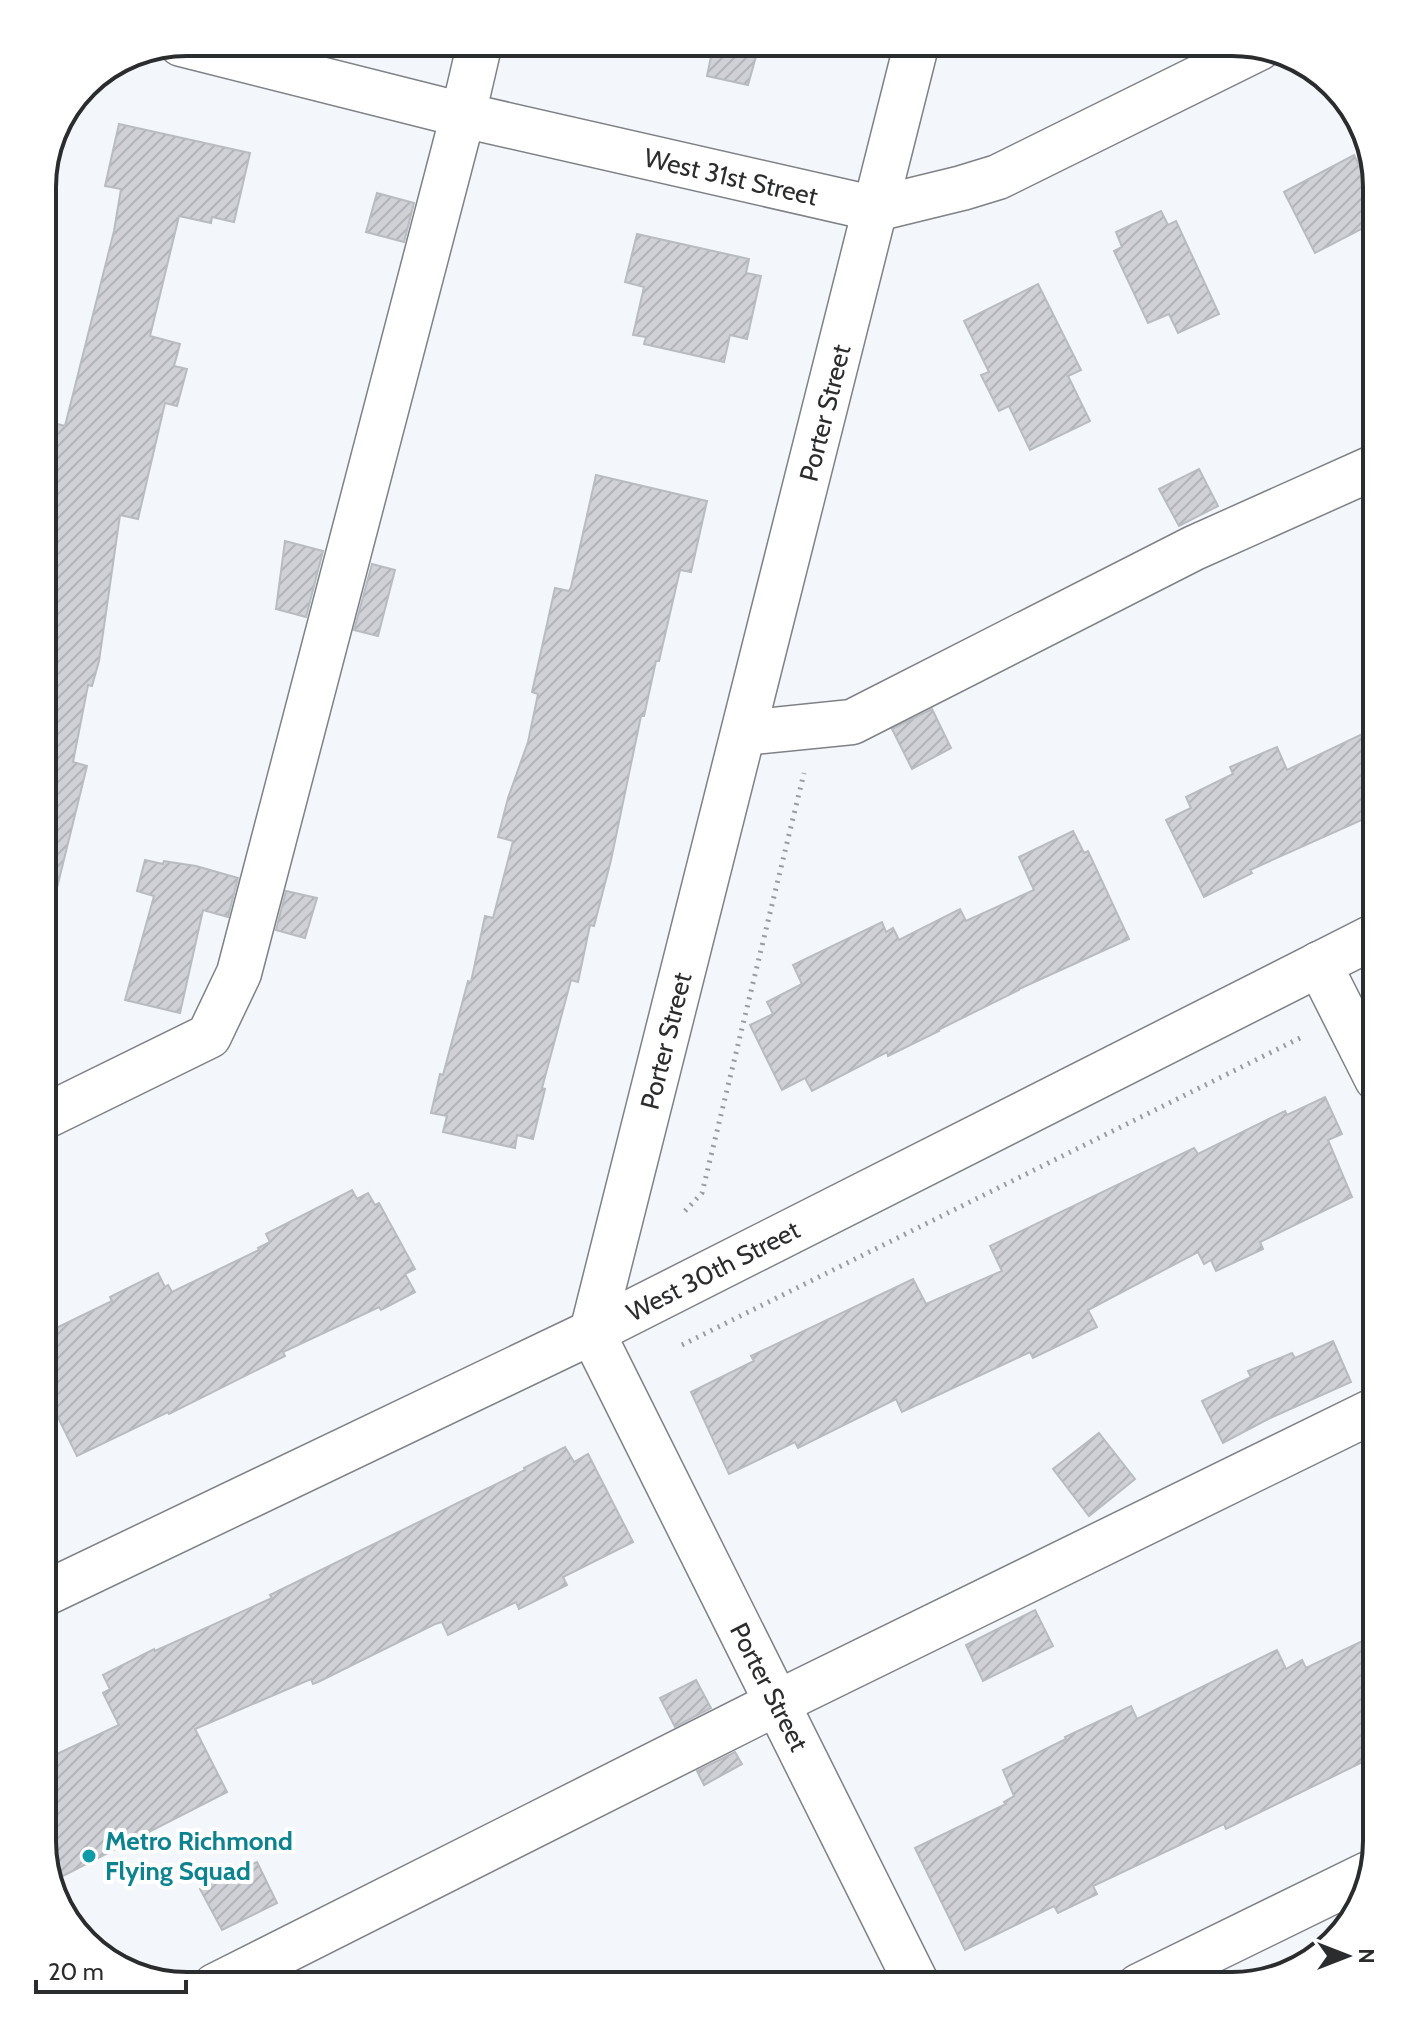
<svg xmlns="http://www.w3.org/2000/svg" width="1419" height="2028" font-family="Cabin,sans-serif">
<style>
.building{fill:url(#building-hatch);stroke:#b8bbc0;stroke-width:2}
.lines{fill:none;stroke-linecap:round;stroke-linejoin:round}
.minor-casing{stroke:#7e8186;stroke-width:47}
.path{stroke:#9a9ca0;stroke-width:5;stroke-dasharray:2 6;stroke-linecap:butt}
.minor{stroke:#fff;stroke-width:44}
.culture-dot{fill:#0f9aa8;stroke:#fff;stroke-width:3}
.labels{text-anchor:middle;stroke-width:8;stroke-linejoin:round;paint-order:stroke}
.street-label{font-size:26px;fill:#2b2c2e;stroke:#fff}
.culture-label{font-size:26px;font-weight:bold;fill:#0d838f;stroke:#fff;text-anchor:start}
.rim{fill:none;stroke:#2b2c2e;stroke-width:4}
</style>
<defs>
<pattern id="building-hatch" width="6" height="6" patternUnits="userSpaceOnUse" patternTransform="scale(2)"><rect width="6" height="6" fill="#cfd1d7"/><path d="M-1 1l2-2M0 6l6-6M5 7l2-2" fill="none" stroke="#b2b4b9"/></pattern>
</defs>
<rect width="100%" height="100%" fill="#f3f6fb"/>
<g class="building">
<polygon points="714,42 760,42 748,85 707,76"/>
<polygon points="119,124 250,153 234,222 212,217 211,223 179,216 150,336 180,344 174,366 187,369 177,406 165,403 138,519 120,515 99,661 92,686 88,685 73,762 87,766 57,888 42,886 42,420 65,426 114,231 121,189 105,186"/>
<polygon points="1354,155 1377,201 1377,221 1315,253 1284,192"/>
<polygon points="377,193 414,203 404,242 366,232"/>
<polygon points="1161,211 1168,225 1176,221 1219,314 1178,333 1169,314 1148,323 1114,251 1122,247 1116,232"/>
<polygon points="637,234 749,259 746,273 761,276 747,339 730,335 724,362 644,344 646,337 633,335 644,287 625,282"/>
<polygon points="1038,284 1081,370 1068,376 1090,421 1030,450 1009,406 999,411 981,375 989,372 964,321"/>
<polygon points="1199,469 1218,506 1179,526 1159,489"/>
<polygon points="596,475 707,501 691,572 680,570 659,661 656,661 644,716 641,716 611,860 594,926 590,925 578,982 571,980 542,1088 545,1089 533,1139 517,1135 515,1148 443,1132 447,1116 431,1113 440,1074 443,1075 468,981 471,982 485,916 493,918 513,841 498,837 508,798 528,742 538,694 532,692 555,588 569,591 571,587"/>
<polygon points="285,541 323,551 306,617 276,609"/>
<polygon points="372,564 395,570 378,636 354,630"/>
<polygon points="932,709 951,748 912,769 892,729"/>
<polygon points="1377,727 1377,813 1250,870 1252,873 1204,897 1166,820 1191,808 1186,797 1233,774 1230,767 1277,747 1287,770"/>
<polygon points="1073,831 1084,853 1088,851 1129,939 1019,989 1019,990 938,1030 939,1031 888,1056 887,1052 812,1091 805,1078 782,1090 750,1025 773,1014 767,1002 802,984 793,965 882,922 886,932 893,928 899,940 960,909 966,921 1034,890 1019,857"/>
<polygon points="145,860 163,864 164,861 196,866 238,878 228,917 203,910 180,1013 125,1000 154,896 137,891"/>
<polygon points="286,891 317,898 305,938 276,930"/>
<polygon points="1325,1097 1342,1134 1328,1140 1352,1197 1260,1242 1263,1249 1216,1271 1211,1260 1204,1264 1198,1252 1088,1310 1097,1327 1033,1358 1030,1352 902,1412 896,1399 798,1448 795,1442 729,1474 691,1392 754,1361 751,1356 913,1279 926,1304 1002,1271 990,1246 1194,1148 1198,1154 1285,1111 1287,1115"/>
<polygon points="352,1190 357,1199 368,1193 375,1205 379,1203 415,1269 405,1274 415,1292 381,1310 379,1307 283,1352 285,1356 169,1414 168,1412 77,1456 42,1385 42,1335 112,1301 110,1297 158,1273 165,1287 168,1285 172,1292 259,1250 258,1248 270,1242 266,1234"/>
<polygon points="1333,1341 1351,1382 1268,1419 1223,1443 1202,1401 1251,1377 1248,1371 1292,1353 1295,1358"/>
<polygon points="1099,1433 1135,1479 1089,1516 1053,1469"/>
<polygon points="565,1447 574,1462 588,1454 633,1542 563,1577 567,1585 519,1609 516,1602 448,1635 442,1622 435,1624 318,1682 313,1684 311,1679 195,1729 227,1792 53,1881 42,1841 42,1761 119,1725 103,1693 110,1689 103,1675 154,1649 155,1651 272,1598 270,1595 525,1470 524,1468"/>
<polygon points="1035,1610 1053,1646 983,1681 966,1645"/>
<polygon points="1377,1634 1377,1755 1226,1829 1224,1824 1093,1886 1097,1894 1058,1913 1054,1906 965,1950 915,1848 1006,1804 1004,1802 1014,1796 1003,1770 1066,1739 1065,1737 1131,1706 1137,1719 1277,1650 1286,1669 1302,1660 1306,1668"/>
<polygon points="696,1680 711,1708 675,1727 660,1698"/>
<polygon points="735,1752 742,1764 704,1785 697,1771"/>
<polygon points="257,1862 277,1903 222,1930 200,1889"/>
</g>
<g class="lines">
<g class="minor-casing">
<g id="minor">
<polyline points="917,42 592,1332 918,1986"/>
<polyline points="181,44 463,115 876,209 962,188 998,177 1259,48"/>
<polyline points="744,733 852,722 1194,548 1377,466"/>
<polyline points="1319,964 1377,1079"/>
<polyline points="42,1118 209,1036 239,973 463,115 480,42"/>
<polyline points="42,1595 592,1332 1377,935"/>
<polyline points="215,1986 777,1703 1377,1409"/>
<polyline points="1139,1986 1368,1874"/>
</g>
</g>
<g class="path">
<polyline points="685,1211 702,1193 804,773"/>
<polyline points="682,1345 1304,1036"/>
</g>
<use href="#minor" class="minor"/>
</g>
<circle class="culture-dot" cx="89" cy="1856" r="8"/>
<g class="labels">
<g class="street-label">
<text transform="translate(731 177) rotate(13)" y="9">West 31st Street</text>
<text transform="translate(825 413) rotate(-76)" y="9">Porter Street</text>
<text transform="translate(666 1041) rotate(-76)" y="9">Porter Street</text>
<text transform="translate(713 1271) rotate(-27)" y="9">West 30th Street</text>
<text transform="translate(769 1687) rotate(63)" y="9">Porter Street</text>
</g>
<g class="culture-label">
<text x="105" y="1850">Metro Richmond<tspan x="105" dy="30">Flying Squad</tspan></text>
</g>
</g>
<path d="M0 0H1419V2028H0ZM187 56H1232A131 131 0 0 1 1363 187V1841A131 131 0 0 1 1232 1972H187A131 131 0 0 1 56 1841V187A131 131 0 0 1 187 56Z" fill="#fff" fill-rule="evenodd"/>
<path class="rim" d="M187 56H1232A131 131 0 0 1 1363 187V1841A131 131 0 0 1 1232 1972H187A131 131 0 0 1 56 1841V187A131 131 0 0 1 187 56Z"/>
<g transform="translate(1347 1956) rotate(90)" stroke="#ffffff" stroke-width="6" paint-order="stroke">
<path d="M0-6L14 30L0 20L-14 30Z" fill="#2b2c2e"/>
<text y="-12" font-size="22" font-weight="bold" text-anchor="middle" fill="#2b2c2e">N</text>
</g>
<path d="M36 1980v12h150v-12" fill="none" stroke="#2b2c2e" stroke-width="4"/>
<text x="48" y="1980" font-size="24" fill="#2b2c2e" stroke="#ffffff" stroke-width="6" paint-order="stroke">20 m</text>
</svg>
